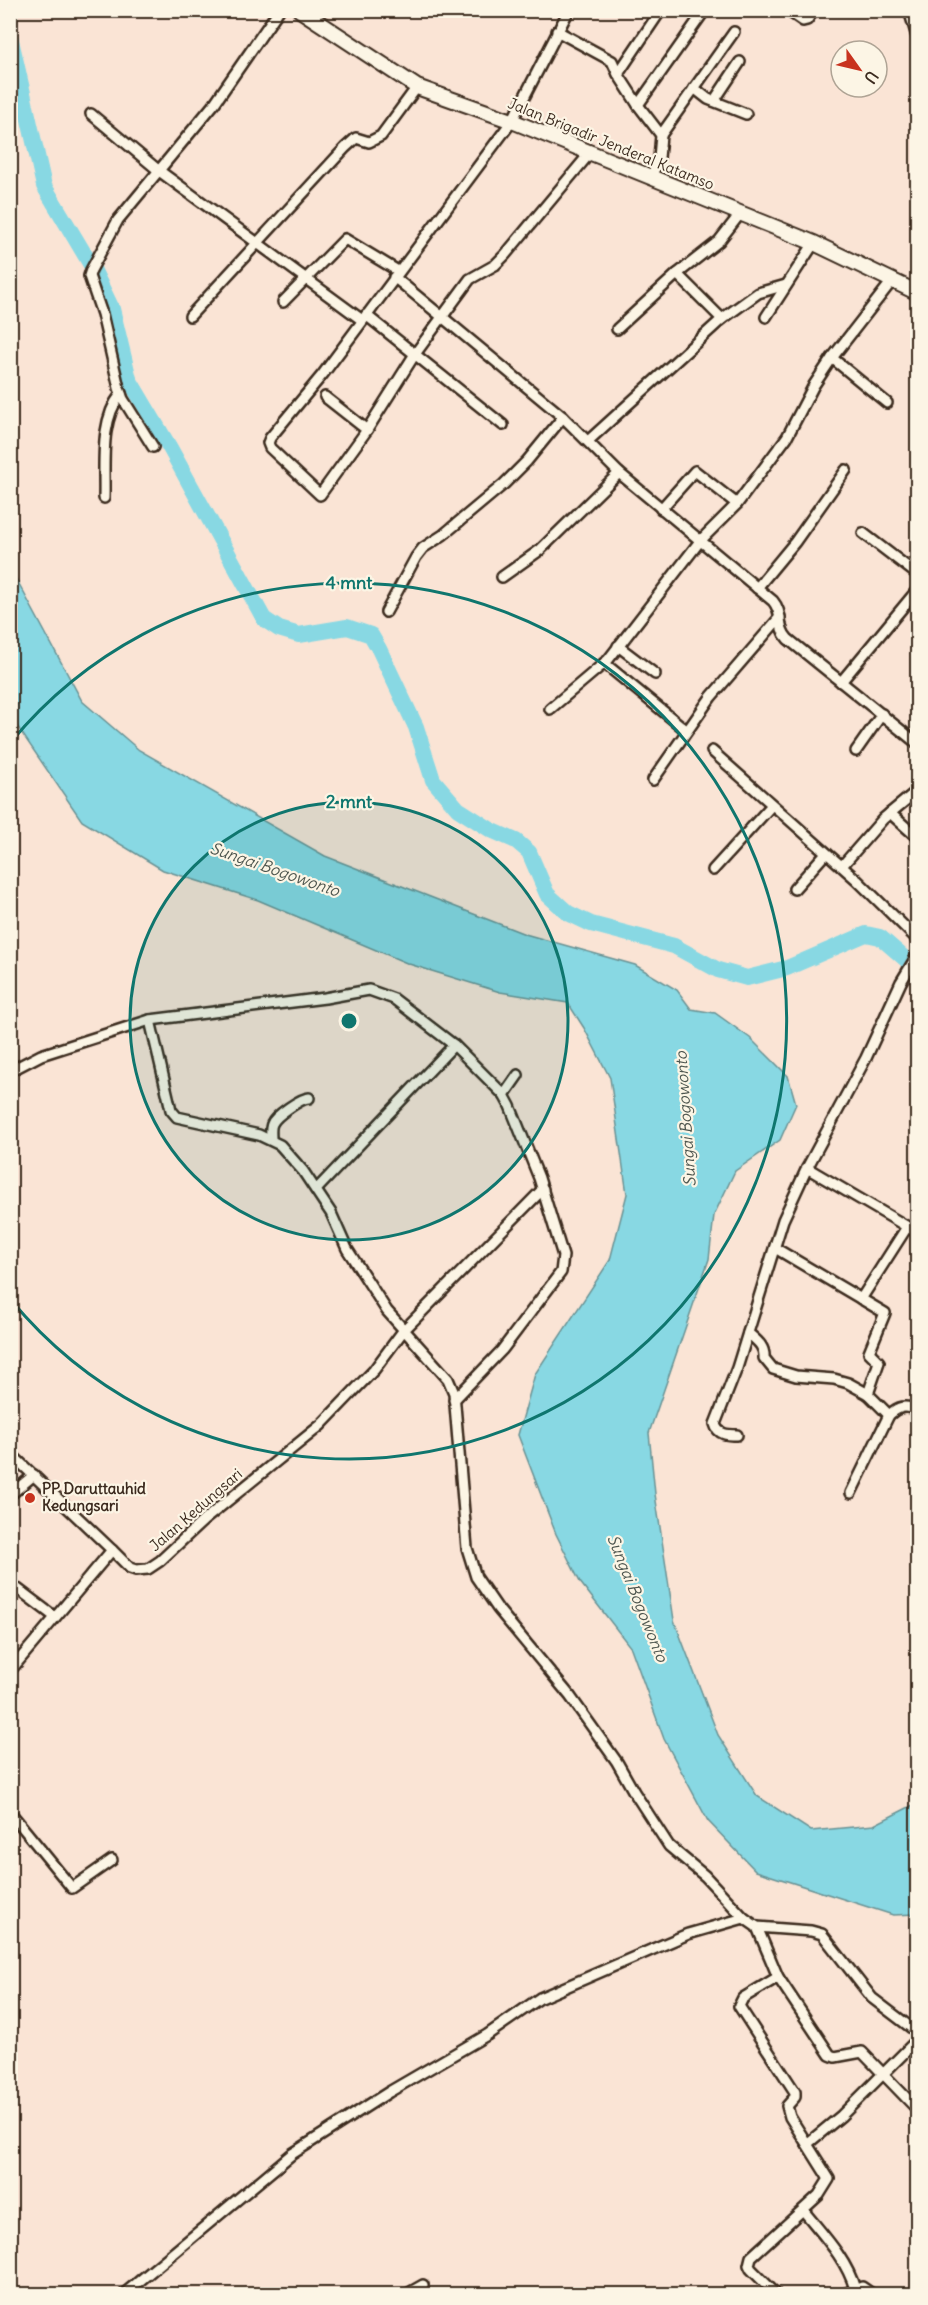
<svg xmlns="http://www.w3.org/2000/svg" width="928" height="2305" font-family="Delius,sans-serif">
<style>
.water{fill:#88d8e3;stroke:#699294;stroke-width:1.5}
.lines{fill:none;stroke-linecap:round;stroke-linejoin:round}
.river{stroke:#88d8e3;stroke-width:16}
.minor-casing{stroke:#3b2a1e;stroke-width:14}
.secondary-casing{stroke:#3b2a1e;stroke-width:18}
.minor{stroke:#fcf5e5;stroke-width:9}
.secondary{stroke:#fcf5e5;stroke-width:14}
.ring{fill:none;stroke:#0f766e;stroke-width:3}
.poi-dot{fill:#c8321e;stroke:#fcf5e5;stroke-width:2}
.labels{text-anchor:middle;stroke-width:4.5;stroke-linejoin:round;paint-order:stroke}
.street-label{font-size:15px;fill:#3b2a1e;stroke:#fcf5e5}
.poi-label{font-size:15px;font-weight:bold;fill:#3b2a1e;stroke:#fcf5e5;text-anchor:start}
.water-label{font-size:16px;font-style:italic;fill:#4e564f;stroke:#fcf5e5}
.centre{fill:#0f766e;stroke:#fcf5e5;stroke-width:3}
.ring-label{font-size:18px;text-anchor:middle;font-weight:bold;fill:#0f766e;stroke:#fcf5e5;stroke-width:4.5;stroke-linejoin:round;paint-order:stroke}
</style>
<rect width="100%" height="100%" fill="#fae4d5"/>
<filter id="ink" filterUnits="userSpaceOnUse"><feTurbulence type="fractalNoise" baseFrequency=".0167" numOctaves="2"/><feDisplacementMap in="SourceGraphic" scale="12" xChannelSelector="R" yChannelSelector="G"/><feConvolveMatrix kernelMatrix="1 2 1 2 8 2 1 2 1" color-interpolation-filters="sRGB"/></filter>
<g filter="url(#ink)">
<polygon class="water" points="11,569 82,701 139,750 325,856 525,934 635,965 677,990 691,1009 715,1013 750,1038 788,1076 796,1104 780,1140 735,1171 714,1215 709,1259 649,1433 655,1494 674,1620 718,1735 757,1796 811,1831 874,1825 917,1803 917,1914 893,1915 756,1871 708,1821 664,1739 631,1648 580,1582 556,1534 518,1435 535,1374 610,1260 627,1194 610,1078 584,1028 568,1003 500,992 409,964 258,900 163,870 82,821 17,726 10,691"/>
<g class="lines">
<polyline class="river" points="10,36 44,186 91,265 112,309 129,379 170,448 264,619 279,629 299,635 347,627 371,635 379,649 416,727 433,780 458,809 491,830 516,841 529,852 547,894 568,913 591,924 674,946 718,970 747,978 787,968 866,934 880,937 918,970"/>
<g class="minor-casing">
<g id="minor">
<polyline points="569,10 512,121 323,374 270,438 268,443 270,448 320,495 367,430 415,354 470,279 495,265 505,255 590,153"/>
<polyline points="787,10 803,21 807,20 814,10"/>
<polyline points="909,10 918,40"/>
<polyline points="557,31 612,61 618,74 638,105 661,135 659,158 651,178"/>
<polyline points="618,74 661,10"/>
<polyline points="694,88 708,99 746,114"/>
<polyline points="714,101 740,62"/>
<polyline points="638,105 705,10"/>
<polyline points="91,114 158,170 362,320"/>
<polyline points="661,135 734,32"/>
<path d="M394,277L563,417L619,473L773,601C784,614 776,626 788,639L918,744"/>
<polyline points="283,302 345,239 398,271"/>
<polyline points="366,315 503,425"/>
<polyline points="190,316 345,148 356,138 369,142 381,136 417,87"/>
<polyline points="766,317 814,243"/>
<polyline points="722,319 758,293 786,285"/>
<polyline points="617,329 677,274 719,241 740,214"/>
<polyline points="832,358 887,403"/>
<polyline points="325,397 367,430"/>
<polyline points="588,441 722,319 677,274"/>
<polyline points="153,447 123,399 119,388 102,314 89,276 91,270 118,220 214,104 279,10"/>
<path d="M104,498C105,465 99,421 121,394"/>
<polyline points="661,509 695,471 737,504"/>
<polyline points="863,533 918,575"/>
<polyline points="502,577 540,550 619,473"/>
<polyline points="757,588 795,542 846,470"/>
<polyline points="386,612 416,557 423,548 443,535 504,484 527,461 563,417"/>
<polyline points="618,646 655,674"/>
<polyline points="604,663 686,730"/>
<polyline points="841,682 918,589"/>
<polyline points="550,709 608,660 700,541 737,504 787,437 814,385 832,358 892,281"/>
<polyline points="712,751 857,880 915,937 918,945"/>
<polyline points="856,751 882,714"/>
<polyline points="653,780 711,697 780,617"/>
<polyline points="890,813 918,838"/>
<polyline points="842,866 883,819 918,790"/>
<polyline points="713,870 772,805"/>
<polyline points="794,889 826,853"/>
<polyline points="150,1020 325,998 369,990 394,999 454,1045 504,1095 510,1106 539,1178 563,1256 561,1272 502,1350 454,1400"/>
<polyline points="10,1071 41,1055 150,1020 169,1101 171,1110 177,1117 259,1135 280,1145 303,1171 331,1213 347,1249 387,1311 448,1379 454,1393 467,1548 476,1577 498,1609 570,1696 617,1762 634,1792 669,1846 705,1876 744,1918 757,1927 811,1931 822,1934 872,1998 918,2033"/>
<polyline points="504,1095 518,1075"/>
<path d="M271,1139C271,1135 270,1128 272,1124C275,1116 301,1098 309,1098"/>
<polyline points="807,1168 918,1233"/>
<polyline points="316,1190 454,1045"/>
<polyline points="775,1248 885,1313 869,1352 879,1362 868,1394 889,1415"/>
<polyline points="861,1299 907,1227"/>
<path d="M748,1333C757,1341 765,1346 764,1358L773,1369L796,1376L834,1379L848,1383L868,1394"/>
<path d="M737,1435C728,1435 718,1435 715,1424L737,1368L783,1220L807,1168L866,1058L901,982L918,954"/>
<polyline points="10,1453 112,1550"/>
<path d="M851,1493L889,1415C899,1406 905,1405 918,1410"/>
<polyline points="10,1495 34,1475"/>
<polyline points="10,1583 55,1617"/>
<polyline points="10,1671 112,1550 130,1568 136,1570 148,1569 160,1561 204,1520 321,1425 374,1370 403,1331 543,1189"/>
<polyline points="10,1812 72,1888 112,1860"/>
<polyline points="757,1927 778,1977 830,2055 835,2057 862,2052 918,2110"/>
<polyline points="807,2144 841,2116 918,2039"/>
<path d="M803,2210C822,2234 846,2258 855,2289"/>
<polyline points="124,2294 292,2154 389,2092 487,2035 540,1998 688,1934 744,1918"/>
<polyline points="407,2294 423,2285"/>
<polyline points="776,2294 751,2269 749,2265 751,2257 819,2195 829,2179 790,2117 787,2106 795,2097 795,2092 739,2006 743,1998 778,1977"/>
<polyline points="844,2294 862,2287 872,2294"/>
</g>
</g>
<g class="secondary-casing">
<polyline id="secondary" points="300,10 417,87 512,121 814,243 918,293"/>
</g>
<use href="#minor" class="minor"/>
<use href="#secondary" class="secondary"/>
</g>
</g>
<circle cx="349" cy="1021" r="219" fill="#0f766e" fill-opacity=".12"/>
<g class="ring">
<circle cx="349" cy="1021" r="219"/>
<path d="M11 742A438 438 0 1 1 11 1300"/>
</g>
<circle class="poi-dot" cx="30" cy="1498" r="6"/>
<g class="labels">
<g class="street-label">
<text transform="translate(611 144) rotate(22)" y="5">Jalan Brigadir Jenderal Katamso</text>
<text transform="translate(196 1510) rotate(-41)" y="5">Jalan Kedungsari</text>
</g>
<g class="poi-label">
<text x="42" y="1494">PP Daruttauhid<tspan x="42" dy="17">Kedungsari</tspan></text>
</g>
<g class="water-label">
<text transform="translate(275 869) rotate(19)" y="6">Sungai Bogowonto</text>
<text transform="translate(685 1119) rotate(-94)" y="6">Sungai Bogowonto</text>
<text transform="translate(638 1598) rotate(68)" y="6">Sungai Bogowonto</text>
</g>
</g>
<circle cx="349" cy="1021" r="9" class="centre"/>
<g class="ring-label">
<text x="349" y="589">4 mnt</text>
<text x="349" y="808">2 mnt</text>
</g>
<rect width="928" height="2305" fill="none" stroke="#fcf5e5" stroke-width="36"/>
<rect x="18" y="18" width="892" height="2269" fill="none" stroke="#3b2a1e" stroke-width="2" filter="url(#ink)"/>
<g transform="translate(859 69) rotate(124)"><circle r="28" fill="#fcf5e5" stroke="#afa495" stroke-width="1.5"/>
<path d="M0-4.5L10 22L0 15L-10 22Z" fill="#c8321e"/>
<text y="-9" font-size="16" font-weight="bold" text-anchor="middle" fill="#3b2a1e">U</text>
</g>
</svg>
